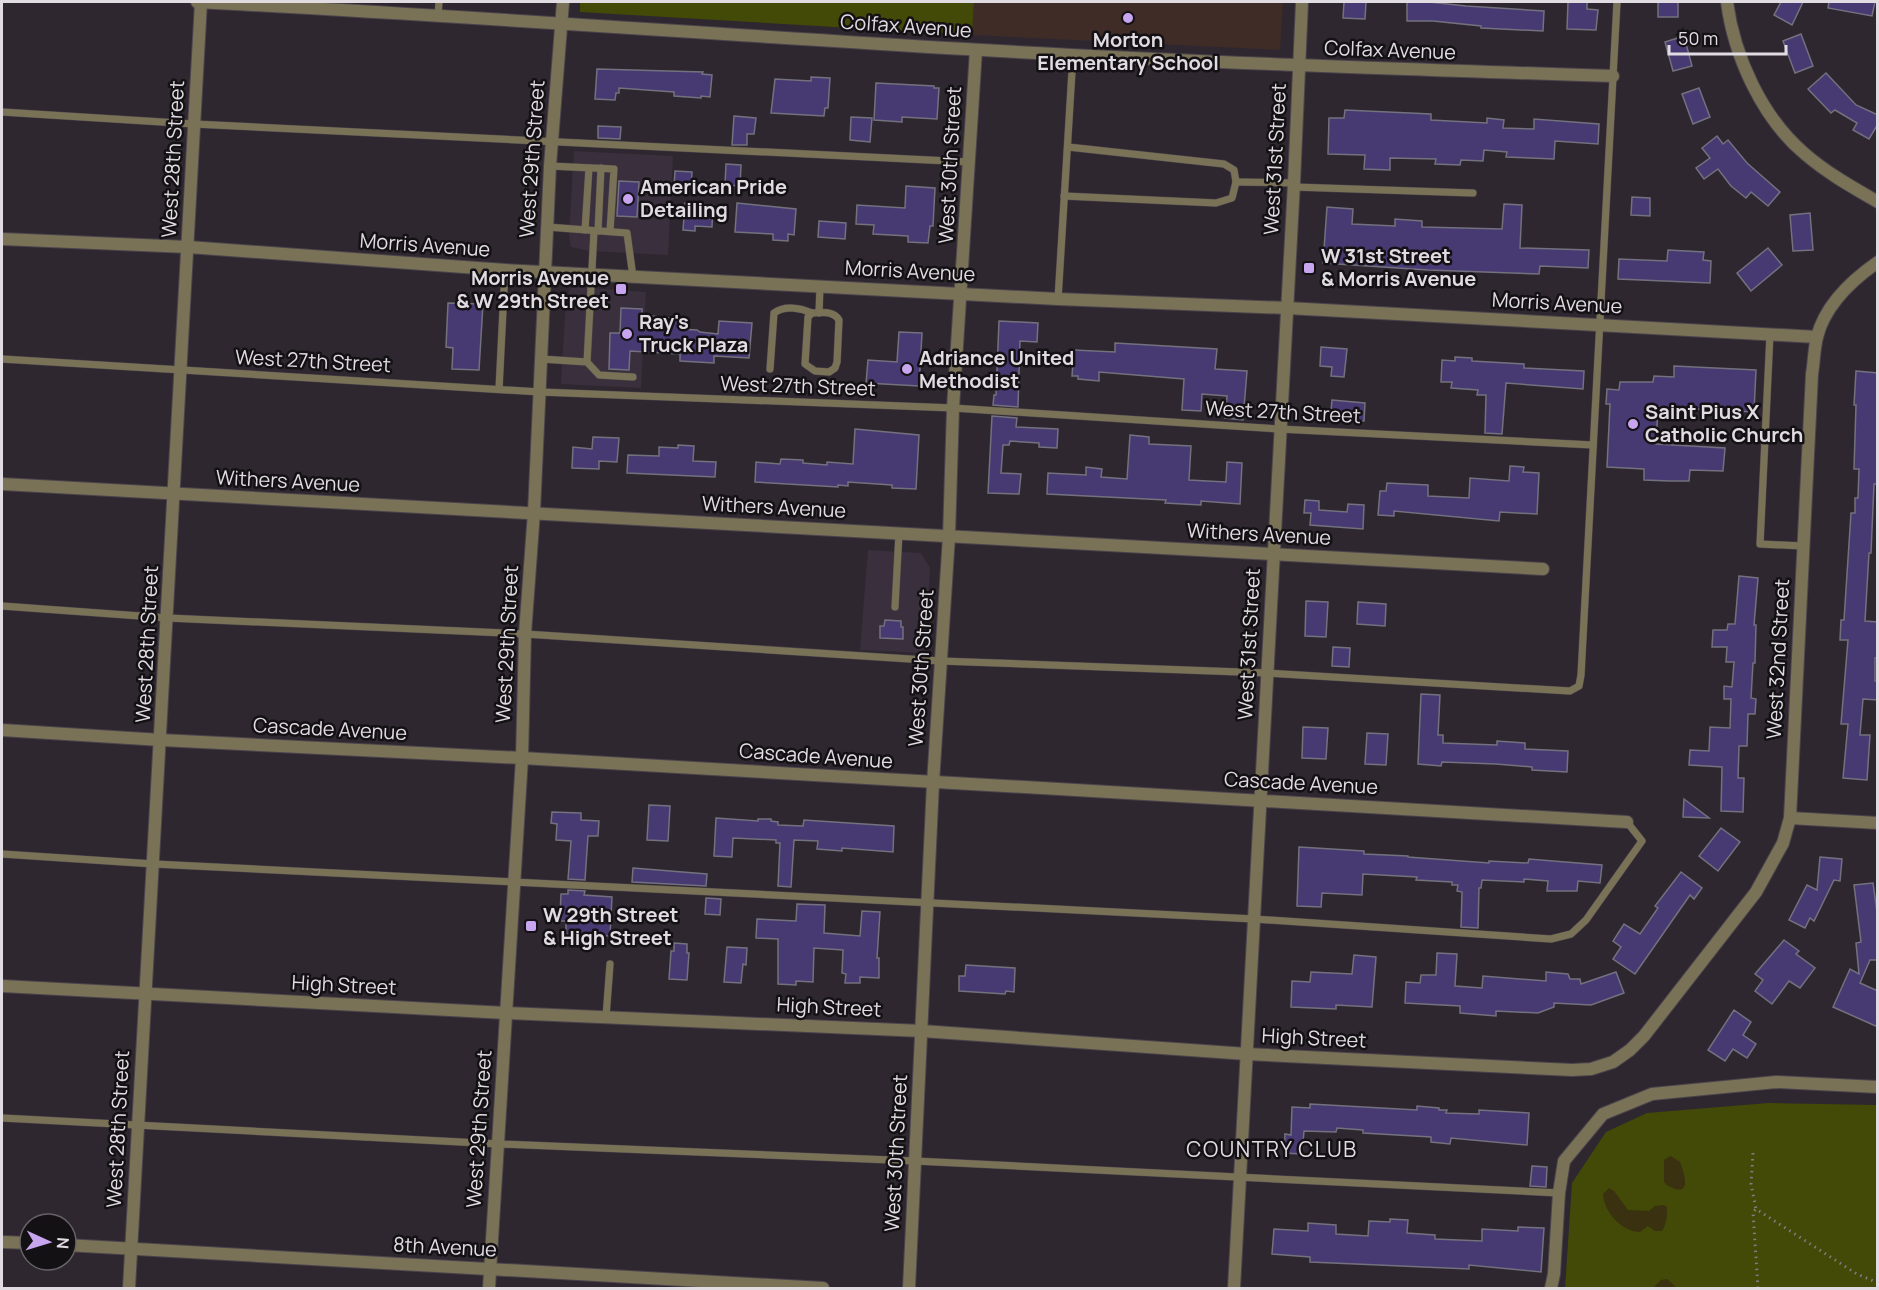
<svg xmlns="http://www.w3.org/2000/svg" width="1879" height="1290" font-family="Manrope,sans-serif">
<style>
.built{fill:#3a2f3c}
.education{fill:#3f2c27}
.green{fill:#434906}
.sand{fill:#393110}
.building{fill:#473a73;stroke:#73717e;stroke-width:1.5}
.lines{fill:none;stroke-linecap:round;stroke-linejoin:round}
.service-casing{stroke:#4b444c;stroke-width:8}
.minor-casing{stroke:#4b444c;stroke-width:14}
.tertiary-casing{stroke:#4b444c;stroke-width:14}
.path{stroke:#827c84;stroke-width:3;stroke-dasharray:1.5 4.5;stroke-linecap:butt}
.service{stroke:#7a7256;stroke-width:7}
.minor{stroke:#7a7256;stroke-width:12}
.tertiary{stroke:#7a7256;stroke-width:12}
.poi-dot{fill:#c8a6ef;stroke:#141115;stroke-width:2}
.labels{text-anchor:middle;stroke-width:5;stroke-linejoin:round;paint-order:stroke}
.street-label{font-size:20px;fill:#e1dce2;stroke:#141115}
.poi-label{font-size:20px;font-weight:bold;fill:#e1dce2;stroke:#141115;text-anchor:start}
.neighbourhood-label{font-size:21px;letter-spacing:1.5px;fill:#e1dce2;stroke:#141115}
</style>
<rect width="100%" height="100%" fill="#2e2730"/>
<g class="built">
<polygon points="574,151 673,156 668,255 589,251 571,247 569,236"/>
<polygon points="574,287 646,292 641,388 561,384 566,299 570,289"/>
<polygon points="868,550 921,553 930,568 925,653 860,650"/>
</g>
<polygon class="education" points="974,2 1283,2 1280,50 972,35"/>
<g class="green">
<polygon points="580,2 974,2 972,35 580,12"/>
<polygon points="1768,1103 1877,1105 1877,1288 1565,1288 1572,1183 1606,1132 1647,1113"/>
</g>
<g class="sand">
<path d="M1671,1156L1680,1162C1682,1168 1685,1175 1685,1181C1686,1196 1669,1188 1664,1182V1161L1665,1159Z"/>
<path d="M1609,1188L1614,1191L1628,1210L1649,1211L1655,1206L1664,1205L1667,1207C1667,1216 1667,1223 1662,1231H1655L1648,1226L1640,1232C1622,1232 1604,1212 1603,1194Z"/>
<polygon points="1667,1279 1677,1288 1653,1288 1661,1280"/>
</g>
<g class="building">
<polygon points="1344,2 1366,2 1365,19 1343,18"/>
<polygon points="1407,2 1429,2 1466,6 1544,11 1543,31 1481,28 1481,26 1433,21 1407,21"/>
<polygon points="1568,2 1587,2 1587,9 1598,10 1596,30 1567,29"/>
<rect x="1658" y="2" width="20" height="15"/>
<polygon points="1781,2 1803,2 1792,25 1774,15"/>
<polygon points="1829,2 1875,2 1872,16 1828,8"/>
<polygon points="1801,34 1813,66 1795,73 1783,41"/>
<polygon points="1684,36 1692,66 1673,71 1665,42"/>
<polygon points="597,69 703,72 702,74 712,75 710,97 701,96 701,98 674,96 674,92 619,88 619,93 616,93 615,100 595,99"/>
<polygon points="1826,73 1856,105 1878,115 1878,124 1869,139 1853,130 1857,123 1835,110 1831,113 1808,89"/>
<polygon points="811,77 830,78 828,108 825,108 824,116 771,113 775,79 811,81"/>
<polygon points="876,83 934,86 934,88 939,88 937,119 902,117 902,122 874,120"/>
<polygon points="1699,88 1710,117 1693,124 1682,94"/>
<polygon points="1345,110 1431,114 1431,120 1487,123 1487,118 1504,120 1503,128 1534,129 1534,119 1599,124 1598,144 1555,141 1554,159 1506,157 1507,152 1484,150 1483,161 1461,160 1460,165 1435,164 1436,159 1390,158 1390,170 1364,169 1365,155 1328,154 1329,118 1344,118"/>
<polygon points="734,116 756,118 754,134 747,134 747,145 732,145"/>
<polygon points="851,117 872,118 870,142 850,140"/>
<polygon points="598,126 621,127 620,139 598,138"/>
<polygon points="1717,136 1723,144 1728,140 1747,163 1780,192 1768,206 1751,192 1746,198 1731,186 1718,169 1704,179 1696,168 1710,158 1702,148"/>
<polygon points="726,164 741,165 740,186 725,185"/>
<polygon points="675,171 692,172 691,187 674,186"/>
<polygon points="619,181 639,182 637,217 617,216"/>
<polygon points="906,186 935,188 933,226 930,226 928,243 908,242 908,236 873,234 874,225 856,224 857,205 905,208"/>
<polygon points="1632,197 1650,198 1650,216 1631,215"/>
<polygon points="685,203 713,205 712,227 695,226 695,231 683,230"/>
<polygon points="737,203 796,209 794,235 788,234 788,241 773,240 773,234 735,232"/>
<polygon points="1504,204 1522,205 1520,248 1589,250 1588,268 1540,266 1539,274 1428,270 1323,263 1327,207 1353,209 1352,224 1395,226 1395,219 1422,221 1422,227 1502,229"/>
<polygon points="1810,213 1813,250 1793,251 1790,215"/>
<polygon points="819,221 846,223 845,239 818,237"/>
<polygon points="1768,248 1782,265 1751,291 1737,273"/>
<polygon points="1668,250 1704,252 1703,260 1711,261 1710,283 1618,279 1619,259 1667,261"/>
<polygon points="448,303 483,304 479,370 452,369 453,348 446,347"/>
<polygon points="621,308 642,309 642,315 680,319 680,329 697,330 700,332 718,334 719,321 752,323 749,358 714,356 714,363 680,361 680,354 630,351 629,370 609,369 610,333 620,333"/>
<polygon points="999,321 1038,323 1037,342 1020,341 1018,407 993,405 994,395 996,395"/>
<polygon points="899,332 922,333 919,386 866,383 868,360 897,362"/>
<polygon points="1115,343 1217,349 1215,369 1247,371 1243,420 1225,418 1227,396 1202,394 1201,411 1182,410 1184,379 1099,372 1099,381 1078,379 1078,376 1072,376 1074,350 1115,352"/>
<polygon points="1321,347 1347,349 1344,377 1331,376 1332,367 1320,366"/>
<polygon points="1455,357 1472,358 1472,361 1524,364 1524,368 1584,371 1583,389 1506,383 1502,434 1485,433 1486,395 1477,395 1478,390 1451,388 1452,382 1441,382 1442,360 1455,361"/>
<polygon points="1674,366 1756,370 1754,412 1658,407 1656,444 1725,448 1723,471 1690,470 1689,481 1670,481 1644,480 1644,469 1607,467 1610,404 1606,404 1607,389 1619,390 1620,382 1653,382 1654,376 1674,377"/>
<polygon points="1856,371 1878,373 1878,484 1874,484 1871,553 1869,553 1865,621 1878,622 1878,658 1875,658 1875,681 1878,682 1878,700 1863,699 1860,735 1870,735 1867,780 1843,778 1848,724 1841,724 1848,640 1840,640 1841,620 1844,620 1851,513 1855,513 1855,498 1858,498 1859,469 1854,469 1856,405 1854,405"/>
<polygon points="1332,400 1365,403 1364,421 1330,421"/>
<polygon points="992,416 1017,418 1016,427 1058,429 1057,448 1039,447 1039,443 1010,441 1009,445 1003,445 1001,473 1021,474 1019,494 988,493"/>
<polygon points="855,429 919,435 916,489 892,488 892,485 848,482 848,486 838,485 838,487 755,482 756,462 780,464 781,459 803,460 803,463 827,465 827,462 853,464"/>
<polygon points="1130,435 1149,437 1149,444 1191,446 1189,480 1226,482 1227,462 1242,463 1240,504 1201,501 1201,505 1165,503 1166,500 1047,494 1048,473 1086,475 1086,467 1102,469 1101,477 1127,479"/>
<polygon points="593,437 619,438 617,462 599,461 599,469 572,468 573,447 592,449"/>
<polygon points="678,445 694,446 693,461 716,462 715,477 627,473 628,455 659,456 659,447 678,448"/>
<polygon points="1510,466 1524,467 1523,472 1539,473 1537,514 1500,512 1499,521 1394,511 1394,516 1378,515 1380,491 1386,491 1387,483 1428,485 1428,496 1469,498 1470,478 1509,481"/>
<polygon points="1305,500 1319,501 1319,510 1347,512 1348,504 1364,505 1363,529 1310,525 1311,513 1304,513"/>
<polygon points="1739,576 1758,578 1754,625 1756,625 1755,663 1753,663 1751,698 1756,699 1755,714 1748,714 1747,746 1739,746 1738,778 1744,778 1743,812 1721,811 1722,767 1689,765 1690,750 1709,751 1710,727 1730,728 1731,699 1724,699 1724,686 1732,687 1734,662 1726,662 1727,647 1712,647 1713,630 1727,630 1728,624 1735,624"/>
<polygon points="1306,601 1328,602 1326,637 1305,636"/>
<polygon points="1358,602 1386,604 1385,626 1357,624"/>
<polygon points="885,620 901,621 901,627 903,627 903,639 880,638 880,626 884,626"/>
<polygon points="1333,647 1350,648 1349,667 1332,666"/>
<polygon points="1421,694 1440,695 1438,735 1443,735 1443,743 1497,745 1497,741 1525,743 1525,749 1568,751 1567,772 1532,770 1532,767 1496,764 1442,762 1441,766 1418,764"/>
<polygon points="1303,727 1328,728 1326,759 1302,758"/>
<polygon points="1367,733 1388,734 1386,765 1365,764"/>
<polygon points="1684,799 1709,818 1683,817"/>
<polygon points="649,805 670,806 668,841 647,840"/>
<polygon points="552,812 581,813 581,820 599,821 598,836 588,836 585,880 568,879 571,841 556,840 557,824 551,823"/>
<polygon points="716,818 758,821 758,819 771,819 771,821 778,822 778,825 803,826 804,820 894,826 893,852 842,848 842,851 817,849 818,841 794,840 791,887 778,886 780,843 776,843 776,840 733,838 732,857 714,856"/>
<polygon points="1721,828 1740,842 1718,871 1699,856"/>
<polygon points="1299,847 1364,851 1364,854 1408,856 1408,857 1489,863 1489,861 1528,863 1529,859 1602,865 1600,883 1578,881 1577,891 1547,891 1548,881 1524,879 1524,882 1482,880 1481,888 1479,888 1478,928 1461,927 1462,892 1457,891 1458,885 1452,885 1452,882 1416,880 1417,877 1363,874 1362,895 1322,893 1321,907 1297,906"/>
<polygon points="1820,857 1842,859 1840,881 1834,880 1814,921 1810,918 1805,928 1789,920 1807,885 1817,890"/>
<polygon points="633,868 707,874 706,886 632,882"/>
<polygon points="1681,872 1702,888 1694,899 1690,895 1635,974 1613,959 1621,947 1613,941 1624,924 1640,934 1658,908 1655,906"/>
<polygon points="1873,883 1878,919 1878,960 1870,960 1860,983 1878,991 1878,1027 1833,1007 1850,969 1859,974 1856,943 1861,942 1854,885"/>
<polygon points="568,890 585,891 584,895 612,897 610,936 566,934 566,921 561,921 562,915 560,915 561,894 568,894"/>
<polygon points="706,898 721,899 720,915 705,914"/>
<polygon points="797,904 825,905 824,933 860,936 862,911 880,912 877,958 879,958 879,978 860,977 860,983 845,983 846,974 842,973 843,950 814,948 813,982 796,981 796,985 778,984 778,939 756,938 757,919 796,921"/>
<polygon points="1784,940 1799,951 1796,954 1815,968 1800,988 1789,981 1772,1004 1755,991 1763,980 1755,974"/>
<polygon points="674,943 687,944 687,953 689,953 687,980 669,979 671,951 674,951"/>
<polygon points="727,947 747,948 746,965 743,964 741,983 724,982"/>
<polygon points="1437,953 1457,954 1455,986 1482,988 1483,976 1546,981 1546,972 1568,974 1570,979 1580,979 1581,984 1616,972 1624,993 1591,1005 1554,1003 1554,1007 1538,1013 1496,1011 1496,1016 1460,1013 1460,1006 1405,1003 1406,982 1420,983 1421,975 1436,975"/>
<polygon points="1354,955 1376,957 1372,1007 1336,1005 1336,1009 1291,1007 1292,981 1310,982 1311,972 1352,974"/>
<polygon points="966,965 1015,968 1014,992 1006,991 1005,994 959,991 959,976 965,976"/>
<polygon points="1734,1010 1751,1022 1743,1035 1756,1044 1747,1058 1733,1049 1725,1061 1708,1050"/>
<polygon points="1310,1104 1417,1110 1417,1106 1439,1108 1439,1110 1447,1110 1446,1113 1479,1114 1479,1110 1529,1113 1527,1145 1451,1138 1450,1144 1431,1142 1431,1137 1363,1133 1363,1130 1337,1128 1336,1132 1304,1131 1302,1154 1284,1153 1285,1134 1291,1135 1292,1107 1310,1108"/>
<polygon points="1532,1166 1547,1167 1546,1187 1530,1186"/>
<polygon points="1390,1219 1408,1220 1407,1233 1435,1235 1435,1239 1482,1241 1482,1229 1518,1231 1518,1227 1544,1228 1541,1272 1469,1265 1469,1269 1310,1262 1310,1257 1272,1254 1274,1229 1308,1231 1308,1223 1336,1225 1336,1234 1368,1236 1369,1221 1390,1222"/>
</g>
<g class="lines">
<g class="service-casing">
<g id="service">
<polyline points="438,16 439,2"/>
<polyline points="2,112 194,124 969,162"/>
<polyline points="550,166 614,169 610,231"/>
<polyline points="1236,182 1294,183"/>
<polyline points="1294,187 1473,193"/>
<polyline points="1064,196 1216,203 1232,198 1236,182 1234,170 1224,164 1068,147"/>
<polyline points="547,227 627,233 633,277"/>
<polyline points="585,230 589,168"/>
<polyline points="598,231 601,168"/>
<polyline points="1058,299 1073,55"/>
<path d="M812,313C822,312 834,311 839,320L837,362L835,368L829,372L815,371L805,364L808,317Z"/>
<polyline points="819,313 820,286"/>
<polyline points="1770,334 1760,544 1803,546"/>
<polyline points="2,359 540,392 953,408 1279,429 1593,445"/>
<polyline points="541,359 587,362 594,231"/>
<polyline points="587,362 599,375 633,377"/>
<path d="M770,369L774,313C785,305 801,308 812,313"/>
<polyline points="499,389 505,270"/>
<polyline points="2,606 168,618 525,634 941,661 1267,673 1570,691 1579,686 1581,675 1617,2"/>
<polyline points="895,607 899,533"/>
<polyline points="2,854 154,864 1254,919 1551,939 1571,934 1586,920 1642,841 1627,822"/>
<polyline points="606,1017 610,964"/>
<polyline points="2,1118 499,1144 915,1161 1559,1193"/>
</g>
</g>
<g class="minor-casing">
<g id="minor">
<path d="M197,2C453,15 709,34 965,49C1181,62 1397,69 1613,76"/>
<path d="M1727,2C1734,56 1762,118 1805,154C1827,173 1852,187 1878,202"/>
<polyline points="2,239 188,247 505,270 1058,299 1287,308 1817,337"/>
<polyline points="2,484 1543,569"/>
<polyline points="2,730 161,740 522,758 1627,822"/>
<polyline points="1790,818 1878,823"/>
<polyline points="2,1242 30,1243"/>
<polyline points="66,1245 823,1288"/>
<polyline points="129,1288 201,2"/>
<polyline points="909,1288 933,783 949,536 953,408 976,50"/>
<polyline points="1234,1288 1294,183 1302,2"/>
<polyline points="1551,1288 1554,1274 1559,1193 1564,1161 1603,1114 1652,1094 1776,1082 1878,1087"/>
</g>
</g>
<g class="tertiary-casing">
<g id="tertiary">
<path d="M2,986L506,1013L922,1031L1247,1054L1572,1070L1591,1069L1613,1062L1630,1050L1644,1036L1756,892L1783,843L1790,818L1812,374C1814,362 1814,349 1817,337C1825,306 1852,280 1878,262"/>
<polyline points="489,1288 522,758 525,634 534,512 550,166 563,2"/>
</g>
</g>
<g class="path">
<polyline points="1753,1153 1751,1184 1756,1209"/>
<polyline points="1758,1288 1753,1212 1756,1209 1857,1274 1878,1283"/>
</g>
<use href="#service" class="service"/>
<use href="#minor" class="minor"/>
<use href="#tertiary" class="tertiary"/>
</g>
<g class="poi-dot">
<circle cx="1128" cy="18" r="6"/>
<circle cx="628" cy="199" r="6"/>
<rect x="1303" y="262" width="12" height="12" rx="3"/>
<rect x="615" y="283" width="12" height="12" rx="3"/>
<circle cx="627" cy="334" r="6"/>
<circle cx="907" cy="369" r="6"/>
<circle cx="1633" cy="424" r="6"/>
<rect x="525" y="920" width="12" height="12" rx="3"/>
</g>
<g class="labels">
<g class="street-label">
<text transform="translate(906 26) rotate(4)" y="7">Colfax Avenue</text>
<text transform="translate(1390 50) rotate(2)" y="7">Colfax Avenue</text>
<text transform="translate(173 159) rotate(-87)" y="7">West 28th Street</text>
<text transform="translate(532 159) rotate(-86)" y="7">West 29th Street</text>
<text transform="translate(1275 159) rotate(-87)" y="7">West 31st Street</text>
<text transform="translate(950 165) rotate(-87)" y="7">West 30th Street</text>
<text transform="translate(425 245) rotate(4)" y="7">Morris Avenue</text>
<text transform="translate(910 271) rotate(3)" y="7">Morris Avenue</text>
<text transform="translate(1557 303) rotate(3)" y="7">Morris Avenue</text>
<text transform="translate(313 361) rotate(3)" y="7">West 27th Street</text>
<text transform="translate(798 386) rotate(2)" y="7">West 27th Street</text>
<text transform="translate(1283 412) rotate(3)" y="7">West 27th Street</text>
<text transform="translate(288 481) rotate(3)" y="7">Withers Avenue</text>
<text transform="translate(774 507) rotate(3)" y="7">Withers Avenue</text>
<text transform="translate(1259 534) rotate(3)" y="7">Withers Avenue</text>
<text transform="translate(147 644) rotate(-87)" y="7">West 28th Street</text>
<text transform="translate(507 644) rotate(-87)" y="7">West 29th Street</text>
<text transform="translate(1249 644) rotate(-87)" y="7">West 31st Street</text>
<text transform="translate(1778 659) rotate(-87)" y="7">West 32nd Street</text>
<text transform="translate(921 668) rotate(-86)" y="7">West 30th Street</text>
<text transform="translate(330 729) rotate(3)" y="7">Cascade Avenue</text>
<text transform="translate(816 756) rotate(4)" y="7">Cascade Avenue</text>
<text transform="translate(1301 783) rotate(3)" y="7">Cascade Avenue</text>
<text transform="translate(344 985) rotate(3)" y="7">High Street</text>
<text transform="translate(829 1007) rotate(3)" y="7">High Street</text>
<text transform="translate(1314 1038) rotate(3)" y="7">High Street</text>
<text transform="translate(118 1129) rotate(-87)" y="7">West 28th Street</text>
<text transform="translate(479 1129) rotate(-86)" y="7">West 29th Street</text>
<text transform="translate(896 1153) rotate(-87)" y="7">West 30th Street</text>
<text transform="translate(445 1247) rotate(3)" y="7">8th Avenue</text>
</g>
<g class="poi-label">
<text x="1128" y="47" text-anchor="middle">Morton<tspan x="1128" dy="23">Elementary School</tspan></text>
<text x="640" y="194">American Pride<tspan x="640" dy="23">Detailing</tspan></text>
<text x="1321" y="263">W 31st Street<tspan x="1321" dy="23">&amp; Morris Avenue</tspan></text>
<text x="609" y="285" text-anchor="end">Morris Avenue<tspan x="609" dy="23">&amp; W 29th Street</tspan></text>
<text x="639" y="329">Ray's<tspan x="639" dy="23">Truck Plaza</tspan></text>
<text x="919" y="365">Adriance United<tspan x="919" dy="23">Methodist</tspan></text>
<text x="1645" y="419">Saint Pius X<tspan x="1645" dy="23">Catholic Church</tspan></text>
<text x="543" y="922">W 29th Street<tspan x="543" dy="23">&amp; High Street</tspan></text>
</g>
<g class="neighbourhood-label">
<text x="1272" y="1157">COUNTRY CLUB</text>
</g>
</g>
<rect width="1879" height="1290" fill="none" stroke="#e1dce2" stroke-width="6"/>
<g transform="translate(48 1242) rotate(94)"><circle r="28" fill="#141115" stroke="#666267" stroke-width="1.5"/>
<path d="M0-4.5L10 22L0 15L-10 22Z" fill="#c8a6ef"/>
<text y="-9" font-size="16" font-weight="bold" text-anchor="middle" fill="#e1dce2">N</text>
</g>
<path d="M1669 45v9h117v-9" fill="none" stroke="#e1dce2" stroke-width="3"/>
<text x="1678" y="45" font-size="18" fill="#e1dce2" stroke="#141115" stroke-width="4.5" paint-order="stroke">50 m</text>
</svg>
